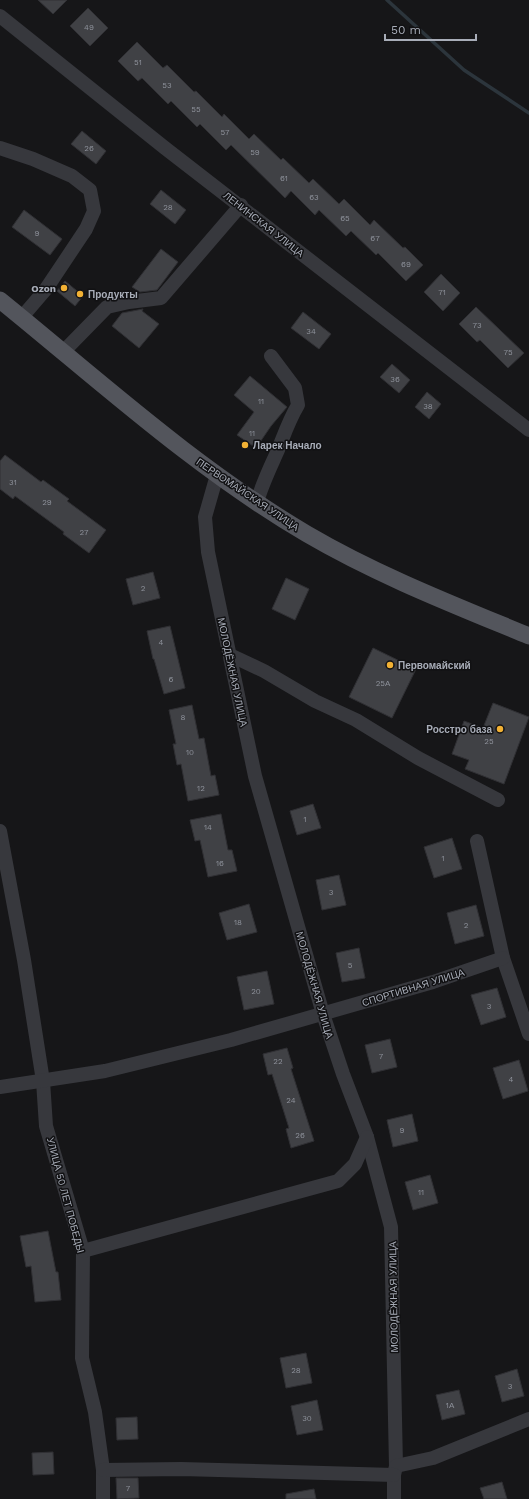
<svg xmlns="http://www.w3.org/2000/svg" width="529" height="1499" font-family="'Work Sans',sans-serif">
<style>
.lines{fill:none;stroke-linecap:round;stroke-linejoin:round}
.stream{stroke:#2c353c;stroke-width:3.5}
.building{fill:#404145;stroke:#303034}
.minor{stroke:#37383d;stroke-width:14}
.major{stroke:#53555c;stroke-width:17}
.poi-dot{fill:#f2b134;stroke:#111113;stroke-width:1.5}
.labels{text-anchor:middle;stroke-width:3;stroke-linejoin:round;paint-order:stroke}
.number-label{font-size:8px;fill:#8e929b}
.street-label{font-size:10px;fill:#a8adb8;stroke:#111113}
.poi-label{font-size:10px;font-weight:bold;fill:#a8adb8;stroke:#111113;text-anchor:start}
</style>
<rect width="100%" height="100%" fill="#161618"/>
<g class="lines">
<polyline class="stream" points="387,0 464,70 529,113"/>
</g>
<g class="building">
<polygon points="38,0 67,0 53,14"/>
<polygon points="88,8 108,28 90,46 70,26"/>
<polygon points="137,42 163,68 167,65 194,92 196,91 222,117 224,114 249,139 254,134 281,160 283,158 309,183 313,179 339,204 344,199 370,225 374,220 403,248 405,247 423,265 406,281 378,253 376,255 351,231 346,236 319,210 315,215 291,191 285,198 231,145 226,150 200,124 197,127 171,101 168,104 142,78 138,81 118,61"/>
<polygon points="82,131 106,151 96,164 71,144"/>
<polygon points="161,190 186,210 175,224 150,204"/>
<polygon points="24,210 62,239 50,255 12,227"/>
<polygon points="161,249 178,262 157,290 140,292 132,287"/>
<polygon points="441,274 460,293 443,311 424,292"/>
<polygon points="65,281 83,296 75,306 57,291"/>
<polygon points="476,307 524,353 508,368 480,340 477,342 459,324"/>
<polygon points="143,309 142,311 159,324 139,348 112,326 122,313"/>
<polygon points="303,312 331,334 319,349 291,328"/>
<polygon points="392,364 410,380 399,393 380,377"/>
<polygon points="250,376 287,407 271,426 256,448 237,435 254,412 234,395"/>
<polygon points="427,392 441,404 429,419 415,407"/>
<polygon points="5,455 41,482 43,480 69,499 67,501 106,530 89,553 63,534 64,532 15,496 13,499 0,489 0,461"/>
<polygon points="153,572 160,598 133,605 126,579"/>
<polygon points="286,578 309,589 295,620 272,609"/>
<polygon points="170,626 185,688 164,694 154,659 153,659 147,631"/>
<polygon points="373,648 416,669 392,718 349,697"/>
<polygon points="493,703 529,717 504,784 465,769 469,760 452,754 464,721 483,728"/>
<polygon points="192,705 199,739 204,738 211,776 215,775 219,795 188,801 181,764 177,765 173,744 176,744 169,710"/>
<polygon points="313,804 321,828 297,835 290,811"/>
<polygon points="221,814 228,850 232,850 237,871 208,877 200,840 195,841 190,820"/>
<polygon points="452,838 462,869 434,878 424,847"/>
<polygon points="339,875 346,905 322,910 316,880"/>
<polygon points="249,904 257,932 227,940 219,913"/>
<polygon points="476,905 484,936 455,944 447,913"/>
<polygon points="359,948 365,978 342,982 336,953"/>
<polygon points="267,971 274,1004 244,1010 237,977"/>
<polygon points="497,988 506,1017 481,1025 471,995"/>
<polygon points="390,1039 397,1067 372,1073 365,1045"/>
<polygon points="287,1048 293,1068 291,1069 314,1141 291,1148 286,1129 289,1128 272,1074 268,1075 263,1054"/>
<polygon points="519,1060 528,1091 503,1099 493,1068"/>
<polygon points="412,1114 418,1141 393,1147 387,1120"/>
<polygon points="430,1175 438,1203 413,1210 405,1182"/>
<polygon points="48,1231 56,1272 58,1272 61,1300 35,1302 31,1266 26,1267 20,1236"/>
<polygon points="306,1353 312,1383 286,1388 280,1358"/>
<polygon points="517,1369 524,1396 502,1402 495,1376"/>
<polygon points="459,1390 465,1414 442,1420 436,1395"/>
<polygon points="317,1400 323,1430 297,1435 291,1406"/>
<polygon points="137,1417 138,1439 117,1440 116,1418"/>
<polygon points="53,1452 54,1474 33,1475 32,1453"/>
<polygon points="116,1478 138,1478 139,1498 117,1499"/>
<polygon points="502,1482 507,1499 484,1499 480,1488"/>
<polygon points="314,1489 316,1499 286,1499 286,1494"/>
</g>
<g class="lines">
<g class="minor">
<polyline points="0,16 165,148 529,430"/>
<polyline points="0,148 33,159 72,176 90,190 94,211 86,229 46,289 22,317"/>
<polyline points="63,352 107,307 129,302 161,298 241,205"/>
<polyline points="217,475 205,517 208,552 255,776 323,1014 343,1074 367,1137 391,1227 396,1466 394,1475 394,1499"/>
<path d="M257,502C262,484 270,468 278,450C284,435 289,420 298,405L295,388L271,356"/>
<polyline points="230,655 264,671 315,701 356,720 418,758 498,800"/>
<polyline points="0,831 24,960 43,1081 46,1126 83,1251 82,1358 95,1412 103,1470 103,1499"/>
<polyline points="477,841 503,958 529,1034"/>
<polyline points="0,1087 105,1071 231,1040 433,982 503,958"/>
<polyline points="83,1251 338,1181 355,1164 367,1137"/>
<polyline points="396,1466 433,1458 529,1419"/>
<polyline points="103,1470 181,1469 394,1475"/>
</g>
<path class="major" d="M0,300C100,381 196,469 307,534C377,575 454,605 529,636"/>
</g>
<g class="poi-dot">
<circle cx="64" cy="288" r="4"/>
<circle cx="80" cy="294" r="4"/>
<circle cx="245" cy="445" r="4"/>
<circle cx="390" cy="665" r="4"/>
<circle cx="500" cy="729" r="4"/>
</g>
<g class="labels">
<g class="number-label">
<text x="89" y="30">49</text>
<text x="138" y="65">51</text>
<text x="167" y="88">53</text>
<text x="196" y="112">55</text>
<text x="225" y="135">57</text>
<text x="89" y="151">26</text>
<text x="255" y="155">59</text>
<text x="284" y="181">61</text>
<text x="314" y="200">63</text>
<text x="168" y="210">28</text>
<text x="345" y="221">65</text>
<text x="37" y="236">9</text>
<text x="375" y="241">67</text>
<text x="406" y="267">69</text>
<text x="442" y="295">71</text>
<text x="477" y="328">73</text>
<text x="311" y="334">34</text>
<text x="508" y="355">75</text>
<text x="395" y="382">36</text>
<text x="261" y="404">11</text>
<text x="428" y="409">38</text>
<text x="252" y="436">11</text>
<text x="13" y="485">31</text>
<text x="47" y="505">29</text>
<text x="84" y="535">27</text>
<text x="143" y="591">2</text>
<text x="161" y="645">4</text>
<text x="171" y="682">6</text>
<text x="383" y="686">25А</text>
<text x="183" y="720">8</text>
<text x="489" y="744">25</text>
<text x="190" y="755">10</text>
<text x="201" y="791">12</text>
<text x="305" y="822">1</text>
<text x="208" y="830">14</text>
<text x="443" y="861">1</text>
<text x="220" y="866">16</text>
<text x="331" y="895">3</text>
<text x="238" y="925">18</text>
<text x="466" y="928">2</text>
<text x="350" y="968">5</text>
<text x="256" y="994">20</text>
<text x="489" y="1009">3</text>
<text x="381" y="1059">7</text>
<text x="278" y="1064">22</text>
<text x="511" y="1082">4</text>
<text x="291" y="1103">24</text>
<text x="402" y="1133">9</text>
<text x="300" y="1138">26</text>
<text x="421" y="1195">11</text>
<text x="296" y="1373">28</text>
<text x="510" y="1389">3</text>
<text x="450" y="1408">1А</text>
<text x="307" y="1421">30</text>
<text x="128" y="1491">7</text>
</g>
<g class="street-label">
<text transform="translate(264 224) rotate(38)" y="4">ЛЕНИНСКАЯ УЛИЦА</text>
<text transform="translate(248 494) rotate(34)" y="4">ПЕРВОМАЙСКАЯ УЛИЦА</text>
<text transform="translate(233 672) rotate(78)" y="4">МОЛОДЁЖНАЯ УЛИЦА</text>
<text transform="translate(315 985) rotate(74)" y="4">МОЛОДЁЖНАЯ УЛИЦА</text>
<text transform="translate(413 987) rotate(-17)" y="4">СПОРТИВНАЯ УЛИЦА</text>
<text transform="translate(66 1195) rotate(75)" y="4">УЛИЦА 50 ЛЕТ ПОБЕДЫ</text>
<text transform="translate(393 1297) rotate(-91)" y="4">МОЛОДЁЖНАЯ УЛИЦА</text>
</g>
<g class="poi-label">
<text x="56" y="292" text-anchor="end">Ozon</text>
<text x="88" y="298">Продукты</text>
<text x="253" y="449">Ларек Начало</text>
<text x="398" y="669">Первомайский</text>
<text x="492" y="733" text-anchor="end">Росстро база</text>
</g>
</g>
<path d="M385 34v6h91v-6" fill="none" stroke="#a8adb8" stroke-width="2"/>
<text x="391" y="34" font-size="12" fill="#a8adb8" stroke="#111113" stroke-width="3" paint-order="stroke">50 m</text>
</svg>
